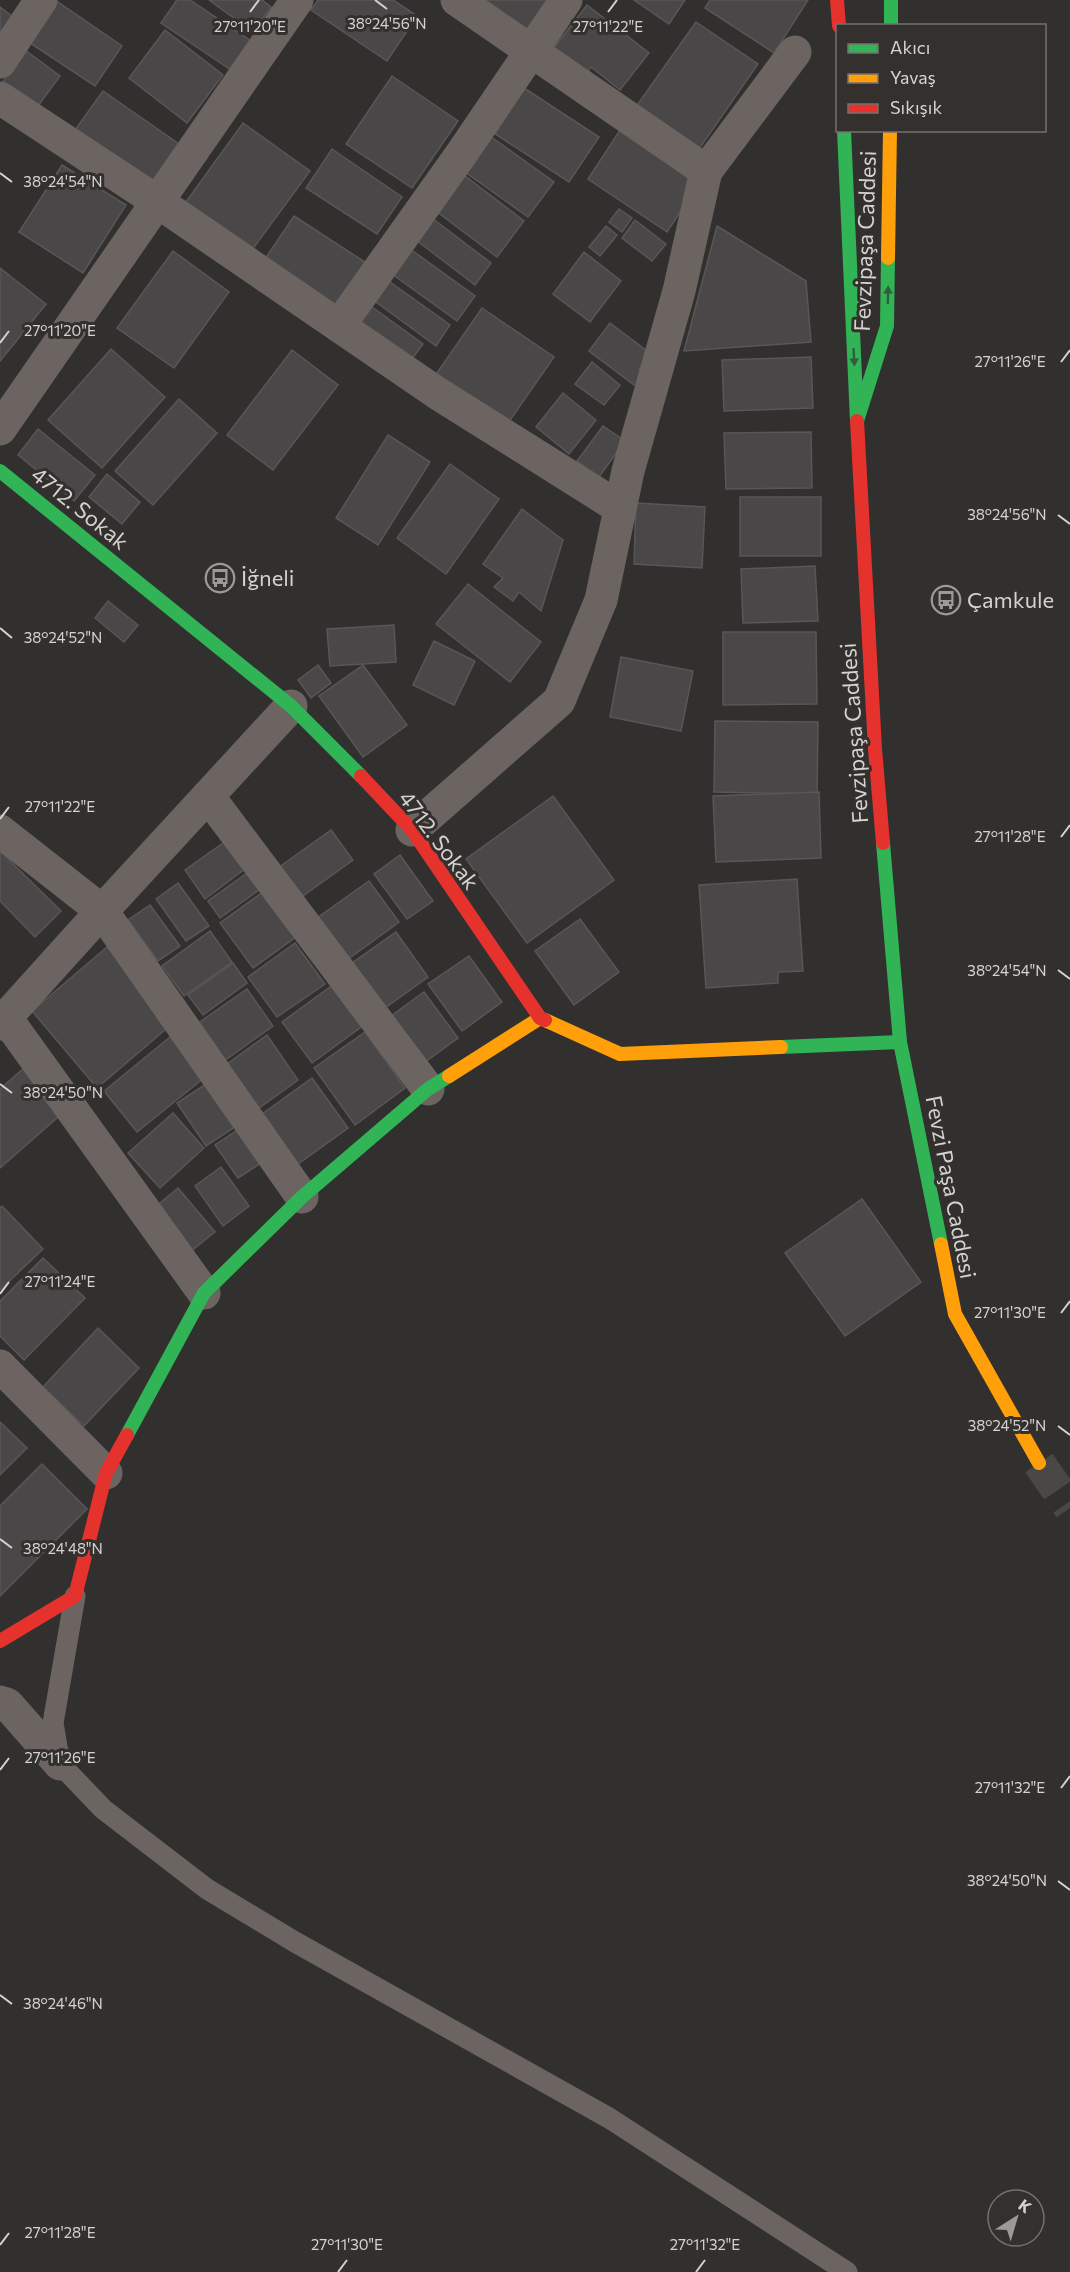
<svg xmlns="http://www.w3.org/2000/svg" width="1070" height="2272" font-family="Commissioner,sans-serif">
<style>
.building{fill:#494747;stroke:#585656;stroke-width:1.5}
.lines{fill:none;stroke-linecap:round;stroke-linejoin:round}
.secondary-tunnel{stroke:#4a4847;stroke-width:33;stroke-dasharray:33 16;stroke-linecap:butt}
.lane{stroke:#6b6461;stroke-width:21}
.street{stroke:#6b6461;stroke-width:33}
.fast{stroke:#30b455;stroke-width:14}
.slow{stroke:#ff9f0a;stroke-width:14}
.jam{stroke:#e5322d;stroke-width:14}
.oneway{fill:#325e3c}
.ticks{fill:none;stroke:#d4d3d1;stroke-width:2}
.labels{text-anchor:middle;stroke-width:6;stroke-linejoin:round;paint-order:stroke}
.street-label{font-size:22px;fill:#d4d3d1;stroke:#33302e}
.poi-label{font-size:22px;fill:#d4d3d1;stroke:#33302e;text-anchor:start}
.ticks-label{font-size:15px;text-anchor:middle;fill:#d4d3d1;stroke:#33302e;stroke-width:6;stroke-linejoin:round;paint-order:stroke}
</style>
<rect width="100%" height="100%" fill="#32302f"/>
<g class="building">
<polygon points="55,0 122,46 95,86 27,41"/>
<polygon points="177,0 190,0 251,41 231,70 161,23"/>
<polygon points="209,0 262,0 271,7 253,32"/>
<polygon points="318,0 393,0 417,16 387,61 311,10"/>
<polygon points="472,0 550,0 527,35"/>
<polygon points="634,0 685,0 669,24"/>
<polygon points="710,0 808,0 774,53 705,8"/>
<polygon points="587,5 649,53 620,90 591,67 585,75 552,50"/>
<polygon points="0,7 13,17 0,34"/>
<polygon points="696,22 758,64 697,152 635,108"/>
<polygon points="165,30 223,75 187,123 129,78"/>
<polygon points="25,50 60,76 33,113 0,86"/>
<polygon points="392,76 458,121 412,188 346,144"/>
<polygon points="524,88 599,137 569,182 495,134"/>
<polygon points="103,91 179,144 146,190 70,137"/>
<polygon points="243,123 310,171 249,254 183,206"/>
<polygon points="622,127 702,179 667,232 588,179"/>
<polygon points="490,136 554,182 528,217 465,172"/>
<polygon points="332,149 402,197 377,234 306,188"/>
<polygon points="62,165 126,205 83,273 19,232"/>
<polygon points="464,175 524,221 497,257 436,211"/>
<polygon points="619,209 632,218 622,232 609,222"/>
<polygon points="294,216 371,266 340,313 263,262"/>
<polygon points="432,218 491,263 475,285 416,240"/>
<polygon points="635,220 666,244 652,261 622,238"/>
<polygon points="606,226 617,235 600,256 589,247"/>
<polygon points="717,226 806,281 811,342 684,351"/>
<polygon points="406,246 475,296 457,321 388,271"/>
<polygon points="173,251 229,292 174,368 117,328"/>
<polygon points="584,252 621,281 590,322 553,294"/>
<polygon points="0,268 46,304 0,361"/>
<polygon points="386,279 450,325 436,346 372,299"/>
<polygon points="368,304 423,344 406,367 351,326"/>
<polygon points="482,308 554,357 504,429 432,380"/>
<polygon points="610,323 651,354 639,369 648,375 638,388 589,351"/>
<polygon points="111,349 165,397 102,468 48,420"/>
<polygon points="292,350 338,385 273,470 227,435"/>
<polygon points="811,357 813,408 724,411 722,360"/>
<polygon points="592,362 620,385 604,405 575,384"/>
<polygon points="563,393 596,420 569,454 536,427"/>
<polygon points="179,399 217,433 153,505 115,471"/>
<polygon points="603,426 625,441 599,477 577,461"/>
<polygon points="38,429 95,475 74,501 18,455"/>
<polygon points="811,432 812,488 726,489 724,433"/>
<polygon points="388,435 430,462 378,545 336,518"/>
<polygon points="450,464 499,499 446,574 397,538"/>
<polygon points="107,474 140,502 122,524 89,497"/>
<rect x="740" y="497" width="81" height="59"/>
<polygon points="636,503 705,507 702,568 634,564"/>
<polygon points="522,509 563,540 541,611 519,592 513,601 494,587 503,578 483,564"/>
<polygon points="815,566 818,621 743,623 741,569"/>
<polygon points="468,584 541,642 510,682 436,624"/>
<polygon points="108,601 138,625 124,642 95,618"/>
<polygon points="394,625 396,662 330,666 327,629"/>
<polygon points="723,632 816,632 817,704 723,705"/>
<polygon points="434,641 475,661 454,705 413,685"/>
<polygon points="621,657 693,671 681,731 610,717"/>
<polygon points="318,665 331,683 311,698 298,680"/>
<polygon points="363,665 407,725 363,757 319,696"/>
<polygon points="715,721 818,722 817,794 714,792"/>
<polygon points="819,792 821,858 716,862 713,796"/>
<polygon points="553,796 614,880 527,943 466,859"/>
<polygon points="331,830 353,860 300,898 278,868"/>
<polygon points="226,841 246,868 205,899 185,870"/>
<polygon points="0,851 61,911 35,937 0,901"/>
<polygon points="400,855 433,901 407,919 374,874"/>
<polygon points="247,873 259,890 220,918 208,901"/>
<polygon points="797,879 803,971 778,972 778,983 706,988 699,885"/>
<polygon points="369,881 399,922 347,960 317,918"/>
<polygon points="178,883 209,926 186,941 156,899"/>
<polygon points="263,892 296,937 253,968 220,923"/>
<polygon points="150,905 180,946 158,961 128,920"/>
<polygon points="580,919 619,972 574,1005 535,951"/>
<polygon points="210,931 232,962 184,996 162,966"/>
<polygon points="396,932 428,977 385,1008 352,963"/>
<polygon points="295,943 325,984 277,1017 248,977"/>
<polygon points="107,947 172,1024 97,1088 32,1011"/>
<polygon points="469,956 502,1002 462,1031 428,984"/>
<polygon points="233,963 247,983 203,1015 188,995"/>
<polygon points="334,984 364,1025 312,1063 282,1022"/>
<polygon points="247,989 273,1026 224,1061 197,1024"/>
<polygon points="424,992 458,1038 417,1068 384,1021"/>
<polygon points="365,1032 405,1088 355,1125 314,1068"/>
<polygon points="175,1033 209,1074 137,1132 104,1091"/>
<polygon points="267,1035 298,1080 255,1111 223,1067"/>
<polygon points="25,1067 65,1111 0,1168 0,1089"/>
<polygon points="312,1078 348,1128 294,1167 258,1117"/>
<polygon points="209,1082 238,1125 206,1146 177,1103"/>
<polygon points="173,1113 204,1148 160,1188 128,1153"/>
<polygon points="242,1127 264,1161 238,1178 215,1145"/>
<polygon points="221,1167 249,1206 223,1226 195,1186"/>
<polygon points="178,1188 215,1232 190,1252 154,1208"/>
<polygon points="862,1199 921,1282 845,1336 785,1253"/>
<polygon points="2,1206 43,1249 0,1290 0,1208"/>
<polygon points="43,1258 85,1298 24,1360 0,1336 0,1301"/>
<polygon points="98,1328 139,1368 84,1426 43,1387"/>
<polygon points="0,1422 27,1448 0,1475"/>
<polygon points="42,1464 87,1509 0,1596 0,1506"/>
</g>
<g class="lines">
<polyline class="secondary-tunnel" points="1039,1463 1070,1508"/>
<polyline class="lane" points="75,1596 53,1723 60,1764 103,1809 207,1889 295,1942 609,2118 847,2272"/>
<g class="street">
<polyline points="457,0 706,171 795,52"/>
<polyline points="0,62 41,0"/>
<polyline points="0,98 158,202 437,393 620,508"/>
<polyline points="339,326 462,153 566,0"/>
<polyline points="0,429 297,0"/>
<polyline points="208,796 428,1089"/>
<polyline points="412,830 559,701 601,600 628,471 679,291 706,171"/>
<polyline points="0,831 102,911 302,1197"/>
<polyline points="6,1018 204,1293"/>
<polyline points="0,1024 102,911 291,706"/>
<polyline points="0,1366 106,1473"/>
<polyline points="0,1702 7,1704 60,1764"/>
</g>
<g class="fast">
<polyline points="891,0 891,26"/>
<polyline points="844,130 857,421 887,326 888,258"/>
<polyline points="0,471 291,706 361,776"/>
<polyline points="883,843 900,1042 941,1244"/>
<polyline points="781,1047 900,1042"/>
<polyline points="127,1435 204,1293 302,1197 428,1089 449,1076"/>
</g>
<g class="slow">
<polyline points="888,258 890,130"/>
<polyline points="545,1020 620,1054 781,1047"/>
<polyline points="449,1076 540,1018"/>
<polyline points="941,1244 955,1314 1039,1463"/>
</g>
<g class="jam">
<polyline points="837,0 839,26"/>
<polyline points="857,421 875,749 883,843"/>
<polyline points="361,776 412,830 540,1018 545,1020"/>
<polyline points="0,1641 75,1596 106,1473 127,1435"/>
</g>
</g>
<defs><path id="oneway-solid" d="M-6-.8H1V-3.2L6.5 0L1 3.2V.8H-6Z" transform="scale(1.5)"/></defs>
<g class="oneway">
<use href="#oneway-solid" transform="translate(888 295) rotate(-89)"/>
<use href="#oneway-solid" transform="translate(854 357) rotate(87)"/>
</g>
<path class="ticks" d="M375,0L387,9M250,12L259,0M608,12L617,0M0,173L12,182M0,343L9,331M1061,362L1070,350M1058,515L1070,524M0,628L12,638M0,819L9,807M1061,837L1070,825M1058,970L1070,979M0,1084L12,1093M0,1294L9,1282M1061,1313L1070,1301M1058,1426L1070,1435M0,1539L12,1548M0,1770L9,1758M1061,1788L1070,1776M1058,1881L1070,1890M0,1995L12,2004M0,2245L9,2233M338,2272L347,2260M696,2272L705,2260"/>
<defs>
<g id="bus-ring" transform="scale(1.5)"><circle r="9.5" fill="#33302e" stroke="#9b9a98" stroke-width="1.5"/><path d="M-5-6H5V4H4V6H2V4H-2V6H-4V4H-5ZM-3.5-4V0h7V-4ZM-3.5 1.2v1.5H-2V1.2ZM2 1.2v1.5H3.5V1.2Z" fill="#9b9a98"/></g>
</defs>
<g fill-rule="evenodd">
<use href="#bus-ring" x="220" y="578"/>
<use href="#bus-ring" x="946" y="600"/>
</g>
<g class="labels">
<g class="street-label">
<text transform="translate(865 241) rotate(-88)" y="8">Fevzipaşa Caddesi</text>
<text transform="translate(80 508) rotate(39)" y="8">4712. Sokak</text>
<text transform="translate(854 733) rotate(-94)" y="8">Fevzipaşa Caddesi</text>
<text transform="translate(439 840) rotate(53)" y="8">4712. Sokak</text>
<text transform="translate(951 1187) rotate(79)" y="8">Fevzi Paşa Caddesi</text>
</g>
<g class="poi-label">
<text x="241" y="586">İğneli</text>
<text x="967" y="608">Çamkule</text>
</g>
</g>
<g class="ticks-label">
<text x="387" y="29">38°24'56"N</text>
<text x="250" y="32">27°11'20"E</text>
<text x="608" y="32">27°11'22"E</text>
<text x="63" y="187">38°24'54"N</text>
<text x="60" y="336">27°11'20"E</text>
<text x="1010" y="367">27°11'26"E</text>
<text x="1007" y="520">38°24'56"N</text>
<text x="63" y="643">38°24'52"N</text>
<text x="60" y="812">27°11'22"E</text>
<text x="1010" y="842">27°11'28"E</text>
<text x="1007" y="976">38°24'54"N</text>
<text x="63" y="1098">38°24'50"N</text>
<text x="60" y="1287">27°11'24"E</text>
<text x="1010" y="1318">27°11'30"E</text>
<text x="1007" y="1431">38°24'52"N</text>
<text x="63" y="1554">38°24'48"N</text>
<text x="60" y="1763">27°11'26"E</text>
<text x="1010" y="1793">27°11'32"E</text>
<text x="1007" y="1886">38°24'50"N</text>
<text x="63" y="2009">38°24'46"N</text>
<text x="60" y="2238">27°11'28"E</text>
<text x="347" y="2250">27°11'30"E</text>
<text x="705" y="2250">27°11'32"E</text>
</g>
<rect x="836" y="24" width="210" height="108" fill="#33302e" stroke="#73716f" stroke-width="1.5"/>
<rect x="848" y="44" width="30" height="9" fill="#30b455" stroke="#73716f" stroke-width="1.5"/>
<text x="890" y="54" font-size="18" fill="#d4d3d1">Akıcı</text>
<rect x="848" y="74" width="30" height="9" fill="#ff9f0a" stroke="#73716f" stroke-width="1.5"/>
<text x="890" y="84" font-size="18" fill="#d4d3d1">Yavaş</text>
<rect x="848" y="104" width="30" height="9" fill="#e5322d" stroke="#73716f" stroke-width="1.5"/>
<text x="890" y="114" font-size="18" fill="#d4d3d1">Sıkışık</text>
<g transform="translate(1016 2218) rotate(37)"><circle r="28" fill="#33302e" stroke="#73716f" stroke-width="1.5"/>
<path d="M0-4.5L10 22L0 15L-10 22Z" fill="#9b9a98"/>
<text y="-9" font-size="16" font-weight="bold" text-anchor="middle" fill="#d4d3d1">K</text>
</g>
</svg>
